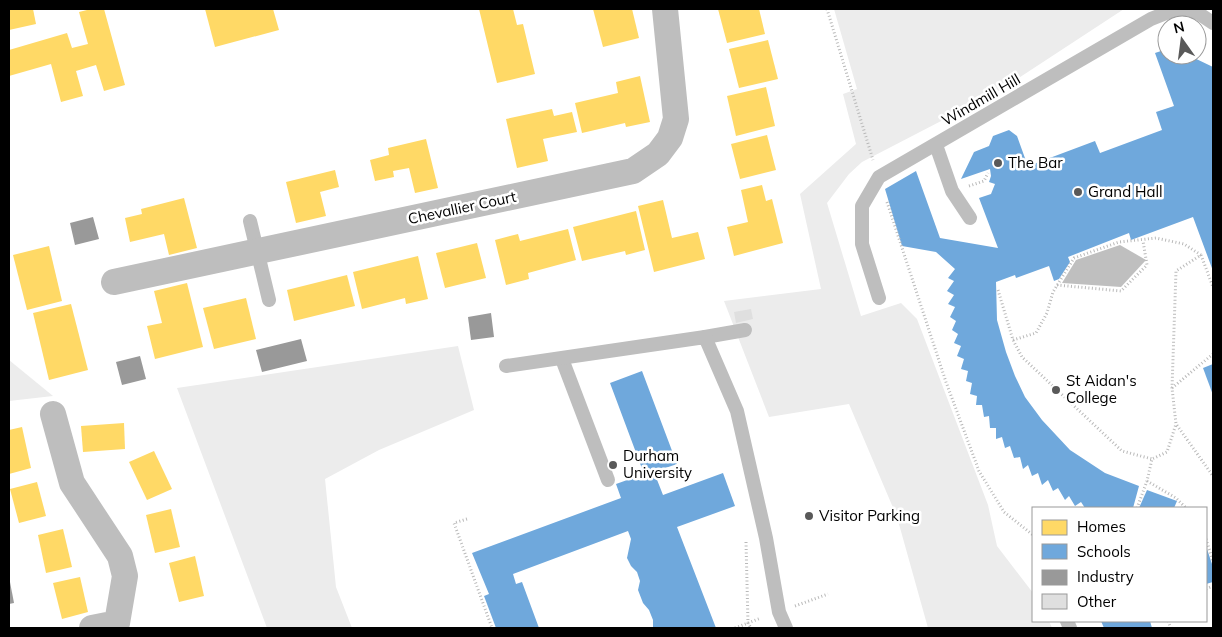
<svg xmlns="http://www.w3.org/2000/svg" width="1222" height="637" font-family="Mulish,sans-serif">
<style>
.green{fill:#ececec}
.water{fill:#bfbfbf}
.homes{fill:#ffd966}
.schools{fill:#6fa8dc}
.industry{fill:#999}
.building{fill:#dfdfdf}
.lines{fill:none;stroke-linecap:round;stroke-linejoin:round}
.path{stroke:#b9b9b9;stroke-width:3;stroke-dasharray:1 2.5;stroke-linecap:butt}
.lane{stroke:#bebebe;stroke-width:14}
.street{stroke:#bebebe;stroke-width:26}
.poi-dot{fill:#595959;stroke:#fff;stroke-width:2}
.labels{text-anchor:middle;stroke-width:5;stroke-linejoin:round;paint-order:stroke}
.street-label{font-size:15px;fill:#000;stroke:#fff}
.poi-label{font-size:15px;fill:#000;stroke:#fff;text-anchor:start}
</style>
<rect width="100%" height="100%" fill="#fff"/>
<g class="green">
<polygon points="834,9 1124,9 999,91 862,162 849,174 827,203 861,316 901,303 917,319 988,505 997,546 1033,593 1033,621 1049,621 1052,628 928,628 897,517 849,404 769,417 724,301 821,289 800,194 856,144 843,94 857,89"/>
<polygon points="458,346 474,410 379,450 325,479 336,587 352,628 267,628 177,388"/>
<polygon points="9,360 53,396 9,401"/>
</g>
<polygon class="water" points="1120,245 1146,260 1121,287 1062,283 1076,260"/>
<g class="homes">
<polygon points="9,9 33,9 36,24 9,30"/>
<polygon points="91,9 104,9 125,85 104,91 96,65 76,71 83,96 61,102 51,64 9,76 9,50 67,33 72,48 88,44 79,12"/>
<polygon points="205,9 273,9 279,30 215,47"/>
<polygon points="479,9 513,9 517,25 523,24 535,74 497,83"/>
<polygon points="593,9 632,9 639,38 603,47"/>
<polygon points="718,9 759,9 765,34 727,43"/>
<polygon points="768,40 778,79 739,88 729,49"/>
<polygon points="640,76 650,122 626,127 625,123 582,133 575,103 618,93 616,82"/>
<polygon points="766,87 775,126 736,136 727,96"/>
<polygon points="552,109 554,116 572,112 577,132 543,139 548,161 517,168 506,119"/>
<polygon points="767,135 776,170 740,179 731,144"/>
<polygon points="426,139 438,188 415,193 409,168 393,171 394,177 375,181 370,160 389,155 388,148"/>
<polygon points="335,170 339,187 320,192 326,216 296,223 286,182"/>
<polygon points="762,185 766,201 772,199 783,243 734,256 727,227 748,222 741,190"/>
<polygon points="184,198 197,248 169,255 164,234 130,242 125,218 142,214 141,209"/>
<polygon points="663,200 672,238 698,232 705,259 654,272 638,206"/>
<polygon points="636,211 645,250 626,255 625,251 582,261 573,227"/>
<polygon points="568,229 576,260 528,273 529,279 506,285 495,240 518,234 520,241"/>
<polygon points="477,243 486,278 445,288 436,253"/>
<polygon points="49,246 62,301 27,310 13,255"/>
<polygon points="418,256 428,299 406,304 405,298 362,309 353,272"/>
<polygon points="347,275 355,306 294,321 287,290"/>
<polygon points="187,283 203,347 155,359 147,326 162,323 154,291"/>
<polygon points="246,298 256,339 214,349 203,308"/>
<polygon points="71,304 88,370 49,380 33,313"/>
<polygon points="124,423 125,449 83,452 81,426"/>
<polygon points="22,427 31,468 9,474 9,430"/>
<polygon points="154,451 172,489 147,500 129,462"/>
<polygon points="37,482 46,516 19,523 10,489"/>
<polygon points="171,509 180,547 155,553 146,515"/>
<polygon points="63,529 72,567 46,573 38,535"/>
<polygon points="195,556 204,596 179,602 169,563"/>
<polygon points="80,577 88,612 62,619 53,583"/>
</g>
<g class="schools">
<polygon points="1167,49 1167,55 1188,55 1213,67 1213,271 1193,217 1131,240 1129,233 1068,257 1070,262 1059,279 1054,281 1049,266 1016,278 1015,275 996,282 997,320 1006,352 1015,376 1025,397 1042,420 1070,450 1105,473 1139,486 1133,508 1085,508 1081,502 1075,506 1069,496 1065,500 1058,488 1053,491 1048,480 1042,485 1038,473 1032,476 1028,465 1023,469 1020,457 1014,458 1010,446 1005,448 1002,437 996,439 996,428 990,428 989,416 984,417 982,405 976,405 977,396 970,394 972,383 966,381 968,371 961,369 964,359 957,356 961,346 954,343 958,334 952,330 956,321 950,317 955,307 948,304 954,295 947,291 954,281 948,278 955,269 936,252 902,246 885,189 916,171 940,238 998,248 979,198 991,194 995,184 989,182 991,176 990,169 961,179 974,152 989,146 993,136 1009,130 1017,136 1026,161 1031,165 1095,141 1100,153 1162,130 1156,112 1174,106 1155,53"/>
<polygon points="1213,364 1213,395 1203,368"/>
<polygon points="642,371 677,464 654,472 663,495 723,473 735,506 677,527 716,628 653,628 653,620 649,610 643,603 638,590 640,581 637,572 631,566 627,558 631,539 628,531 513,574 516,584 522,582 539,628 496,628 484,596 489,594 472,553 621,498 616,484 644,474 610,383"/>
<polygon points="1147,490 1177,501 1174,508 1139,508"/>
<polygon points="1206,546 1213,567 1213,582 1206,584"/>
<polygon points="1101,621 1150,621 1152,628 1104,628"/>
</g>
<g class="industry">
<polygon points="93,217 99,239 75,245 70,223"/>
<polygon points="491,313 494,337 471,340 468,317"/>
<polygon points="301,339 307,361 262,372 256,350"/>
<polygon points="140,356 146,379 122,385 116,362"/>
<polygon points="10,582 14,603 9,604 9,583"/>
</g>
<polygon class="building" points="751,309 753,319 736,323 734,312"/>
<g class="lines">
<g class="path">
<polyline points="827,9 873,160"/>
<polyline points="969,186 984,181 988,173"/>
<polyline points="887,202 946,382 979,471 1004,512 1033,535"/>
<polyline points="1201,255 1213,287"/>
<polyline points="1057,285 1121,291 1147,265 1143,241"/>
<polyline points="998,290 1013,340 1022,357 1122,451 1152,459"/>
<polyline points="1013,340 1036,333 1047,313 1053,292 1074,258 1119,242 1156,238 1184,244 1201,255 1176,271 1172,388 1176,424 1213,476"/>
<polyline points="1172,388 1213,354"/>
<polyline points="1147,481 1176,498 1186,508"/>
<polyline points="1137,508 1147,481 1152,459 1167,452 1176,424"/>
<polyline points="467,519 454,523 492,628"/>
<polyline points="1206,539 1213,561"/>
<polyline points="746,542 748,623 751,628"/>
<polyline points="1206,589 1213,586"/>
<polyline points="795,606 828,594"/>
<polyline points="1168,621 1171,628"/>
<polyline points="735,628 761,618"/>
</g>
<g class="lane">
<polyline points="936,145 952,191 970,218"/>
<polyline points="250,221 269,300"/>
<polyline points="879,298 862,244 862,206 879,177 1151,19 1171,11 1198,13 1213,23"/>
<polyline points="705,337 745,330"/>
<polyline points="562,359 608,480"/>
<polyline points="506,366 705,337 737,411 766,538 779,612 786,628"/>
<polyline points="1067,621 1070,628"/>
</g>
<g class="street">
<polyline points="114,282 633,171 658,154 670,138 676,119 665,9"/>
<polyline points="53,414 72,483 120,556 125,576 117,623 92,628"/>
</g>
</g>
<g class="poi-dot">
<circle cx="998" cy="163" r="5"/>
<circle cx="1078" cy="192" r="5"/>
<circle cx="1056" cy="390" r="5"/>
<circle cx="613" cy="465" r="5"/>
<circle cx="809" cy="516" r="5"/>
</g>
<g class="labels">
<g class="street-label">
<text transform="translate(981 100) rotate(-30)" y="5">Windmill Hill</text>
<text transform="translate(462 208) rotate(-12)" y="5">Chevallier Court</text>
</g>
<g class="poi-label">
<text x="1008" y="168">The Bar</text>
<text x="1088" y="197">Grand Hall</text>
<text x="1066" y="386">St Aidan's<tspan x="1066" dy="17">College</tspan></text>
<text x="623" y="461">Durham<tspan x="623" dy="17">University</tspan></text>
<text x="819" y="521">Visitor Parking</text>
</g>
</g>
<rect width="1222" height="637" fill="none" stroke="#000000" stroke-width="20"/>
<rect x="1032" y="507" width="175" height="115" fill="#ffffff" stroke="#999999"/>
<rect x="1042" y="520" width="25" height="15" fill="#ffd966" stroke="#999999"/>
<text x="1077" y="532" font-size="15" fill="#000000">Homes</text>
<rect x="1042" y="544" width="25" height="15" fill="#6fa8dc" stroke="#999999"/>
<text x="1077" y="557" font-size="15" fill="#000000">Schools</text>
<rect x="1042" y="570" width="25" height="15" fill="#999999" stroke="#999999"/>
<text x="1077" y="582" font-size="15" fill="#000000">Industry</text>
<rect x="1042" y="594" width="25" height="15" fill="#dfdfdf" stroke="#999999"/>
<text x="1077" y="607" font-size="15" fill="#000000">Other</text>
<g transform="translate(1182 40) rotate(346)"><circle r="24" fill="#ffffff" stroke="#999999"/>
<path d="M0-4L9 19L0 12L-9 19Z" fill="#595959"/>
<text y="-8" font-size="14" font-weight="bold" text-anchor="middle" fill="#000000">N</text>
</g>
</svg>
